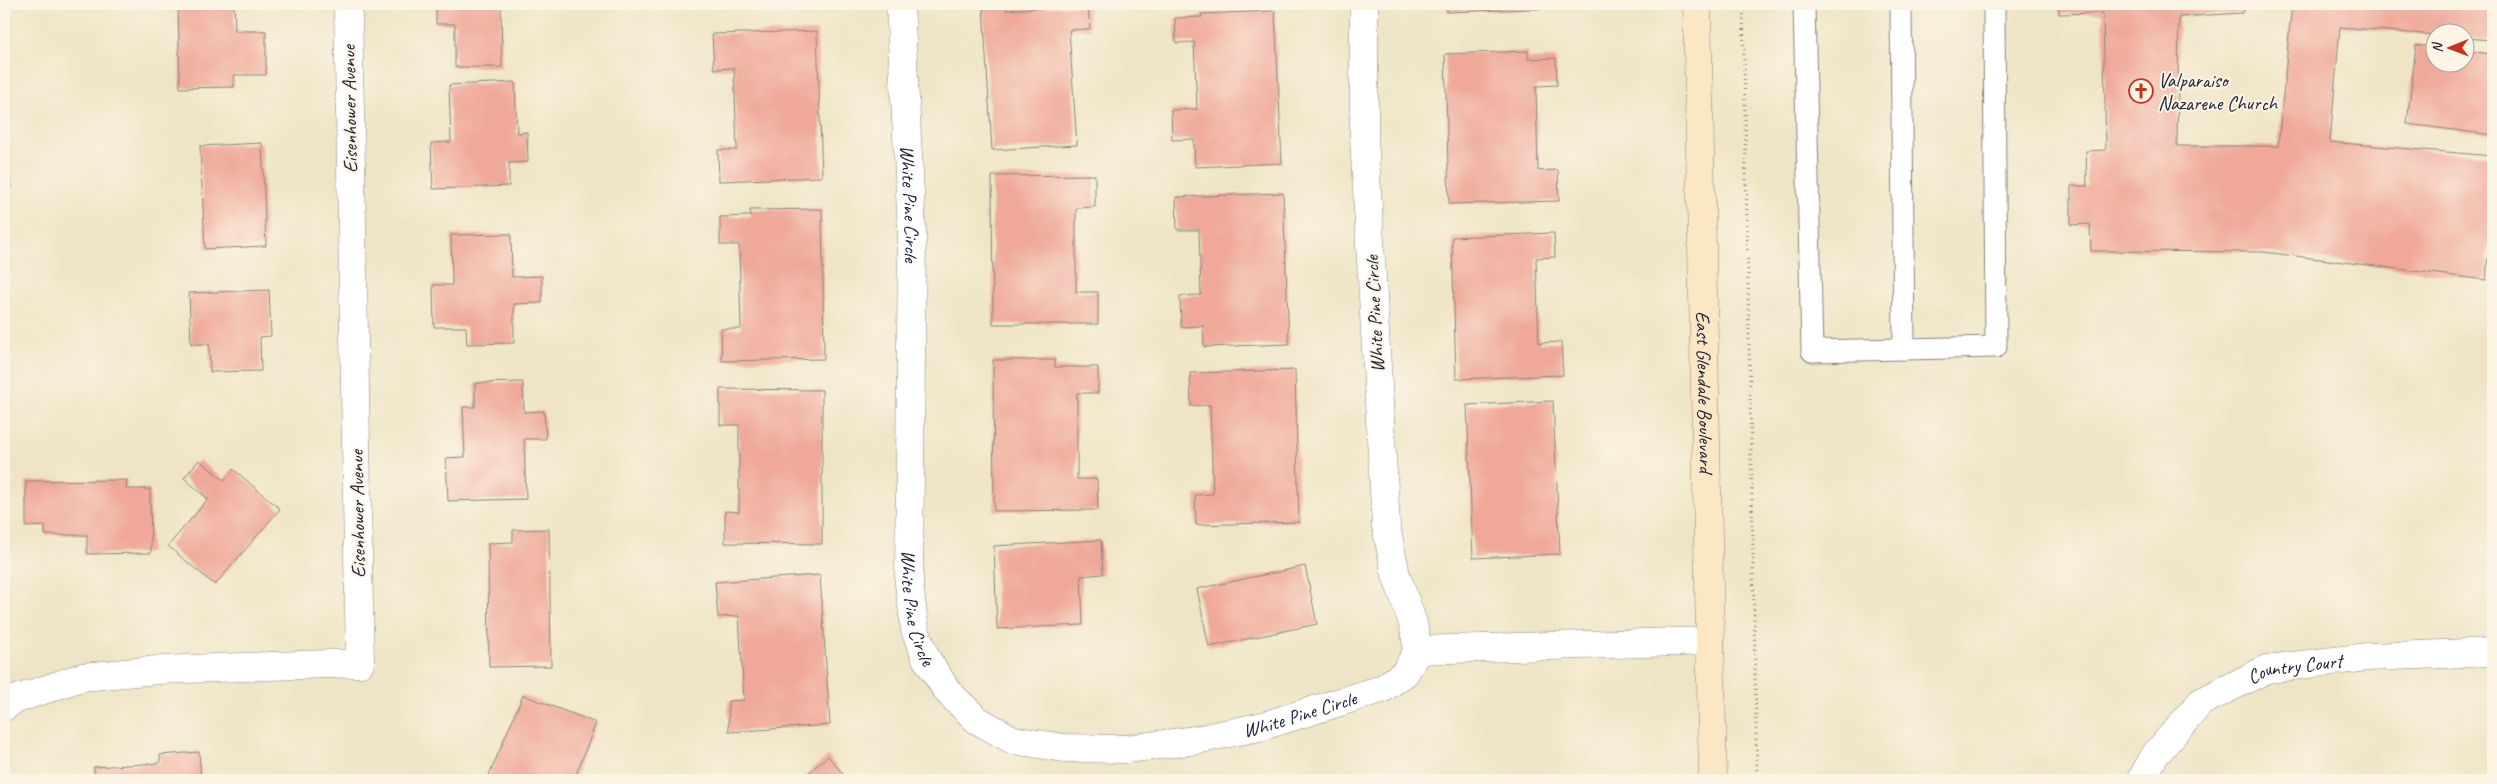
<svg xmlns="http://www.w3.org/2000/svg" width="2497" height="784" font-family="Caveat,sans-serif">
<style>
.building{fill:#efa899}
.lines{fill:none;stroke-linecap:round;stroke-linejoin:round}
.lane-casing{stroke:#888480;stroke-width:23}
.street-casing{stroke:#888480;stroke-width:29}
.secondary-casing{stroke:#888480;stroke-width:29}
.path{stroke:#888480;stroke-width:3;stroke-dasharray:1 4;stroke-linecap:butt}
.lane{stroke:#fff;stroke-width:21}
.street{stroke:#fff;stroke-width:28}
.secondary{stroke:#fbe7c3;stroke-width:28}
.labels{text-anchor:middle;stroke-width:4;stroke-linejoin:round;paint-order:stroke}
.poi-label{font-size:20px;fill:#22223b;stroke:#fcf5e5;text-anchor:start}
.street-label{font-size:20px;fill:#22223b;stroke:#fcf5e5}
</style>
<rect width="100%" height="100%" fill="#fcf5e5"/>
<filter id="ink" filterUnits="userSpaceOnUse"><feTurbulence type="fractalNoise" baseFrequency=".02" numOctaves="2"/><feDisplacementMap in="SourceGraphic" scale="10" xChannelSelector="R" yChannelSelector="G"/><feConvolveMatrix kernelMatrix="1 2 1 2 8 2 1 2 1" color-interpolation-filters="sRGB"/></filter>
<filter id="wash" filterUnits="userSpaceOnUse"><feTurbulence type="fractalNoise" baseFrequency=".0096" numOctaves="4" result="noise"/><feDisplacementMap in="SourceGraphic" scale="20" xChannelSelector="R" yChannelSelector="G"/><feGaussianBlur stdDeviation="1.12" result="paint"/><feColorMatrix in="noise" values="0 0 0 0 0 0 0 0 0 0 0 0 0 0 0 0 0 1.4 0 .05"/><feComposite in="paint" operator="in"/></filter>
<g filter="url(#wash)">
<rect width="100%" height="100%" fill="#efe5c6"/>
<g id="blocks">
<g class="building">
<polygon points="178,4 234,4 235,31 266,31 266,75 234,75 234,87 180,88"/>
<polygon points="436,4 501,4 502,67 455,67 455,24 436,24"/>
<polygon points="1447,4 1560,4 1560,8 1447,12"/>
<polygon points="2059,4 2249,4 2242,13 2179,17 2177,146 2278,146 2292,4 2493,4 2493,40 2464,38 2464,32 2434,32 2434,35 2340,27 2330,142 2493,156 2493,191 2486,280 2264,252 2091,251 2090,224 2071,225 2071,186 2087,186 2086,151 2106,150 2103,13 2059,14"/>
<polygon points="1088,5 1090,29 1069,30 1077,145 992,150 983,8 1006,7 1006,10"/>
<polygon points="1275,11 1282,163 1195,167 1194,139 1172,140 1171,110 1197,109 1194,42 1176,43 1175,18 1202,17 1201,14"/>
<polygon points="817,31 822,177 719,181 718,150 737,150 734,68 714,69 712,34"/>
<polygon points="2416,45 2434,47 2434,62 2464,62 2464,51 2493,54 2493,135 2407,124"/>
<polygon points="1528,51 1528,59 1556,58 1557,85 1536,86 1538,171 1558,170 1559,201 1449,204 1445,54"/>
<polygon points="515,82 517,133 527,132 528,162 509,163 509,186 433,189 431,143 451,142 449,85"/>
<polygon points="4,133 11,188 4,189"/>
<polygon points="262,143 266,246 205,249 200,146"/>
<polygon points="1095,175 1095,207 1076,208 1076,292 1098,292 1098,324 993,324 992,176"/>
<polygon points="1283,193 1289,344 1204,347 1203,326 1181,327 1180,296 1201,295 1199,230 1177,230 1176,197"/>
<polygon points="822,209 824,359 722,361 721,329 741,329 739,245 720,245 720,217 751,216 750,210"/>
<polygon points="1554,233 1555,257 1536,258 1539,343 1561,342 1563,375 1456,379 1452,237"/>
<polygon points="511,234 512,277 542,276 542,303 514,304 514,343 467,344 466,327 434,327 433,285 452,285 451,235"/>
<polygon points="269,290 271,336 260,337 261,371 210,372 209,344 191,344 189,293"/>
<polygon points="993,360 1055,360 1055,367 1098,367 1098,393 1077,393 1077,479 1097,479 1098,510 994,511"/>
<polygon points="1295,370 1299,522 1196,525 1195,495 1213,494 1210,405 1191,406 1190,373"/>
<polygon points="523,382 524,412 544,411 546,439 524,439 526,499 448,501 446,458 465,457 463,407 475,407 475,383"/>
<polygon points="720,389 822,390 822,544 725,543 725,511 739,512 739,425 720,425"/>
<polygon points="1553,401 1560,554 1473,558 1467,405"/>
<polygon points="199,460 224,480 233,469 280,509 215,585 168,546 208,499 184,478"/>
<polygon points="127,480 126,489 150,489 151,553 87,554 87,535 45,535 45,526 26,527 26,481"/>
<polygon points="549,529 551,666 489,667 488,543 513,542 513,530"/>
<polygon points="1101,540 1103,574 1081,576 1083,625 997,629 994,546"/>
<polygon points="1305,566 1317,624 1209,647 1197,589"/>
<polygon points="820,575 830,725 729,732 728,701 744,700 739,616 718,617 715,582"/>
<polygon points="4,581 8,589 4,592"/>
<polygon points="523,695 596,723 574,780 487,780"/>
<polygon points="199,752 201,780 95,780 94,767 160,763 160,755"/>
<polygon points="828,756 848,780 800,780"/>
</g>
</g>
</g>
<g filter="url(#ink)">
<use href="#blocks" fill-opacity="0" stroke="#888480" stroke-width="1"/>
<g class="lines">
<g class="lane-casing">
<g id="lane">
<polyline points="1804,4 1812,351 1996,347 1994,4"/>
<polyline points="1901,4 1904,349"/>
</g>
</g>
<g class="street-casing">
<g id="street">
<path id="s1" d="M900,4L912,231L909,584L915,630L926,658L948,692L977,720L1013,740L1064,748L1127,749L1196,740L1263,726L1382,689L1405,673L1418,650L1413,623L1396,575L1386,526L1364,137V4"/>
<polyline points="1418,650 1710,641"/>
<polyline points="4,707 14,700 82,677 157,670 360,663 348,4"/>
<path id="s2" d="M2141,780L2155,755L2201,702L2267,669L2368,657L2493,652"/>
</g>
</g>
<g class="secondary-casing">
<g id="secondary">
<path id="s3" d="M1697,4L1713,780"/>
</g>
</g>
<polyline class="path" points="1743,4 1757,780"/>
<use href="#lane" class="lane"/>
<use href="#street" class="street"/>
<use href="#secondary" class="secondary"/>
</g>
</g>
<defs>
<g id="church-ring" transform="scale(1.25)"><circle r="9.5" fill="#fcf5e5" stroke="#c8321e" stroke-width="1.5"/><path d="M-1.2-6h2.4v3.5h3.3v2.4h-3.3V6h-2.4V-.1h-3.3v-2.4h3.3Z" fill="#c8321e"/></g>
</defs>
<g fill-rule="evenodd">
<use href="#church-ring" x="2141" y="91"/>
</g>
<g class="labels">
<g class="poi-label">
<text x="2158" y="87">Valparaiso<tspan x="2158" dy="23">Nazarene Church</tspan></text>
</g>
<g class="street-label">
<text transform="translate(349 109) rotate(-91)" y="7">Eisenhower Avenue</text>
<text dy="7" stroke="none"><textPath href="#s1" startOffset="200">White Pine Circle</textPath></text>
<text transform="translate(1374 314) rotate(-93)" y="7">White Pine Circle</text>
<text dy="7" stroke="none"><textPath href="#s3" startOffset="388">East Glendale Boulevard</textPath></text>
<text transform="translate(357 514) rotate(-91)" y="7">Eisenhower Avenue</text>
<text dy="7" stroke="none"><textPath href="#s1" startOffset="605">White Pine Circle</textPath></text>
<text dy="7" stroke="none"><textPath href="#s2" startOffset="200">Country Court</textPath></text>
<text dy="7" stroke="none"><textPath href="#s1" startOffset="1070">White Pine Circle</textPath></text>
</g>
</g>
<rect width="2497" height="784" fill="none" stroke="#fcf5e5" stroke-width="20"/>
<g transform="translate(2450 48) rotate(269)"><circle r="24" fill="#fcf5e5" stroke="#a5a1a1"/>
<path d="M0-4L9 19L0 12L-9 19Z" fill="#c8321e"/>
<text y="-8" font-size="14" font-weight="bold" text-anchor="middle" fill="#22223b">N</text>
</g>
</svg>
